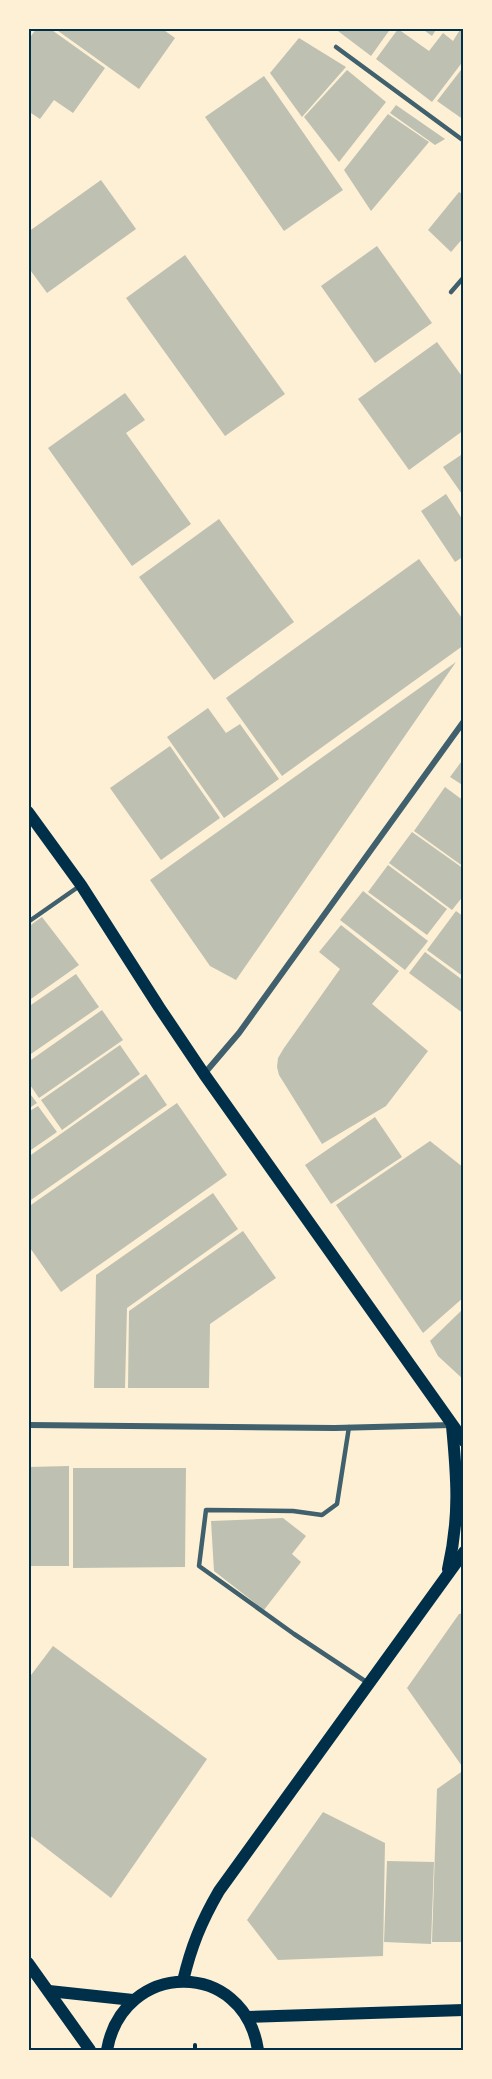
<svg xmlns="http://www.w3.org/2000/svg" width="492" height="2079" font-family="Mulish,sans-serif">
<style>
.building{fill:#bec0b2}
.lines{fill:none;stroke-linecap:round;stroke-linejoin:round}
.path{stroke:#003049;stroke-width:4}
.service{stroke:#3f606c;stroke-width:4.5}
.minor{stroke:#3f606c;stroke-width:6}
.secondary{stroke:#003049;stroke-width:12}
.neatline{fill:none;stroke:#003049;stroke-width:2}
</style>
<rect width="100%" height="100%" fill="#fdf0d5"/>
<g class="building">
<polygon points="37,28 49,28 105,68 73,113 54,100 40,119 28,111 28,40"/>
<polygon points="54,28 161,28 175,38 139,89"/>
<polygon points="334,28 391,28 371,56"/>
<polygon points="421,28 437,28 432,36"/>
<polygon points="461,28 464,28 464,60 432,102 376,59 398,29 429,51 443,33 453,41"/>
<polygon points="299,38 346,67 302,117 270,73"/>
<polygon points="464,66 464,120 437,101"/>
<polygon points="347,70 386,102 339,162 304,117"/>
<polygon points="264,76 343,190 284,231 205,117"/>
<polygon points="396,105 445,139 435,145 390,113"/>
<polygon points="388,114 429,142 371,211 344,170"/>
<polygon points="101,180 136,229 47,293 28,267 28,232"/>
<polygon points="459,192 464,195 464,237 451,252 428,230"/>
<polygon points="377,246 432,323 375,363 321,286"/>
<polygon points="185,255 285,394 225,436 126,298"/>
<polygon points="437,342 464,379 464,430 409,470 358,399"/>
<polygon points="125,393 145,420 126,433 191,524 132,566 48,448"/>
<polygon points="464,453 464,497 443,467"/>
<polygon points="446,494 464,522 464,556 455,562 421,511"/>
<polygon points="219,519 294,622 214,680 139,577"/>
<polygon points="419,559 464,621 464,645 282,776 226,698"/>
<polygon points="456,662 236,980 210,966 150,880"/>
<polygon points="208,708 226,733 240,724 279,779 224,818 167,737"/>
<polygon points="170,746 220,818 161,860 110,788"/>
<polygon points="464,758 464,786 450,777"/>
<polygon points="445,787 464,801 464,867 414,831"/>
<polygon points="412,832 464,869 464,895 452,910 389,863"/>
<polygon points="388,865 447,909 427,935 368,892"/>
<polygon points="363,891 428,941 405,970 340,920"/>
<polygon points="456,911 464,917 464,977 427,950"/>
<polygon points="42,917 79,965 28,1001 28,927"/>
<polygon points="341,925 399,971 372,1004 428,1051 386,1106 322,1144 279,1075 277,1067 278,1058 284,1048 340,969 319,952"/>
<polygon points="425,952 464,981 464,1014 409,973"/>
<polygon points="76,974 99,1007 28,1056 28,1007"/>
<polygon points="102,1010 123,1040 39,1098 28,1082 28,1062"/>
<polygon points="120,1045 140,1074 62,1130 41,1100"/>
<polygon points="146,1074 167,1105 28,1202 28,1157"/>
<polygon points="28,1091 37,1103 28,1109"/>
<polygon points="177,1103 227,1175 61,1292 28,1245 28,1207"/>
<polygon points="38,1106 57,1132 28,1152 28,1112"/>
<polygon points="375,1117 402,1157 331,1204 305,1165"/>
<polygon points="430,1141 464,1168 464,1297 423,1333 336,1205"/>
<polygon points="213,1193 238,1229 127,1308 125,1388 94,1388 96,1275"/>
<polygon points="243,1231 276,1278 210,1324 209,1388 128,1388 129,1311"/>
<polygon points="464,1308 464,1380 438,1356 430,1341"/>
<polygon points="69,1466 69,1566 28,1566 28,1467"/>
<polygon points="73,1468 186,1468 185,1567 73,1568"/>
<polygon points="283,1518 306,1536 292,1554 301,1562 264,1610 214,1571 211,1521"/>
<polygon points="464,1613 464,1769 407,1688 459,1614"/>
<polygon points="53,1646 207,1759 111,1898 28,1834 28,1679"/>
<polygon points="464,1770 464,1942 432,1942 437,1789"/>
<polygon points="323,1812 385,1843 383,1956 278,1960 247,1920"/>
<polygon points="387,1861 434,1862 431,1944 384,1942"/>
</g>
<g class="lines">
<polyline class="path" points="195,2050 195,2045"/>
<g class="service">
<polyline points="336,47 464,141"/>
<polyline points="451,292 464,277"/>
<polyline points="28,922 81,885"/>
<polyline points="349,1427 337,1504 322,1515 293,1511 206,1510 199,1566 294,1634 368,1683"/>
</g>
<g class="minor">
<polyline points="204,1074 239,1033 464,721"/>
<polyline points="28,1425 335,1428 451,1425"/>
</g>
<g class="secondary">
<polyline points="28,812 81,885 159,1007 204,1074 464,1441"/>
<path d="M448,1569C460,1517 457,1478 452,1426"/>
<polyline points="28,1963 90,2050"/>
<path d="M183,1981C191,1947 201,1922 219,1891L464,1552"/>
<polyline points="49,1991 133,2000"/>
<polyline points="247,2017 464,2010"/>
<path d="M107,2050C123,1960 244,1958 258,2050"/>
</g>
</g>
<rect width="492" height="2079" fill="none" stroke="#fdf0d5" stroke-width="60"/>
<rect x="30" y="30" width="432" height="2019" class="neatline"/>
</svg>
